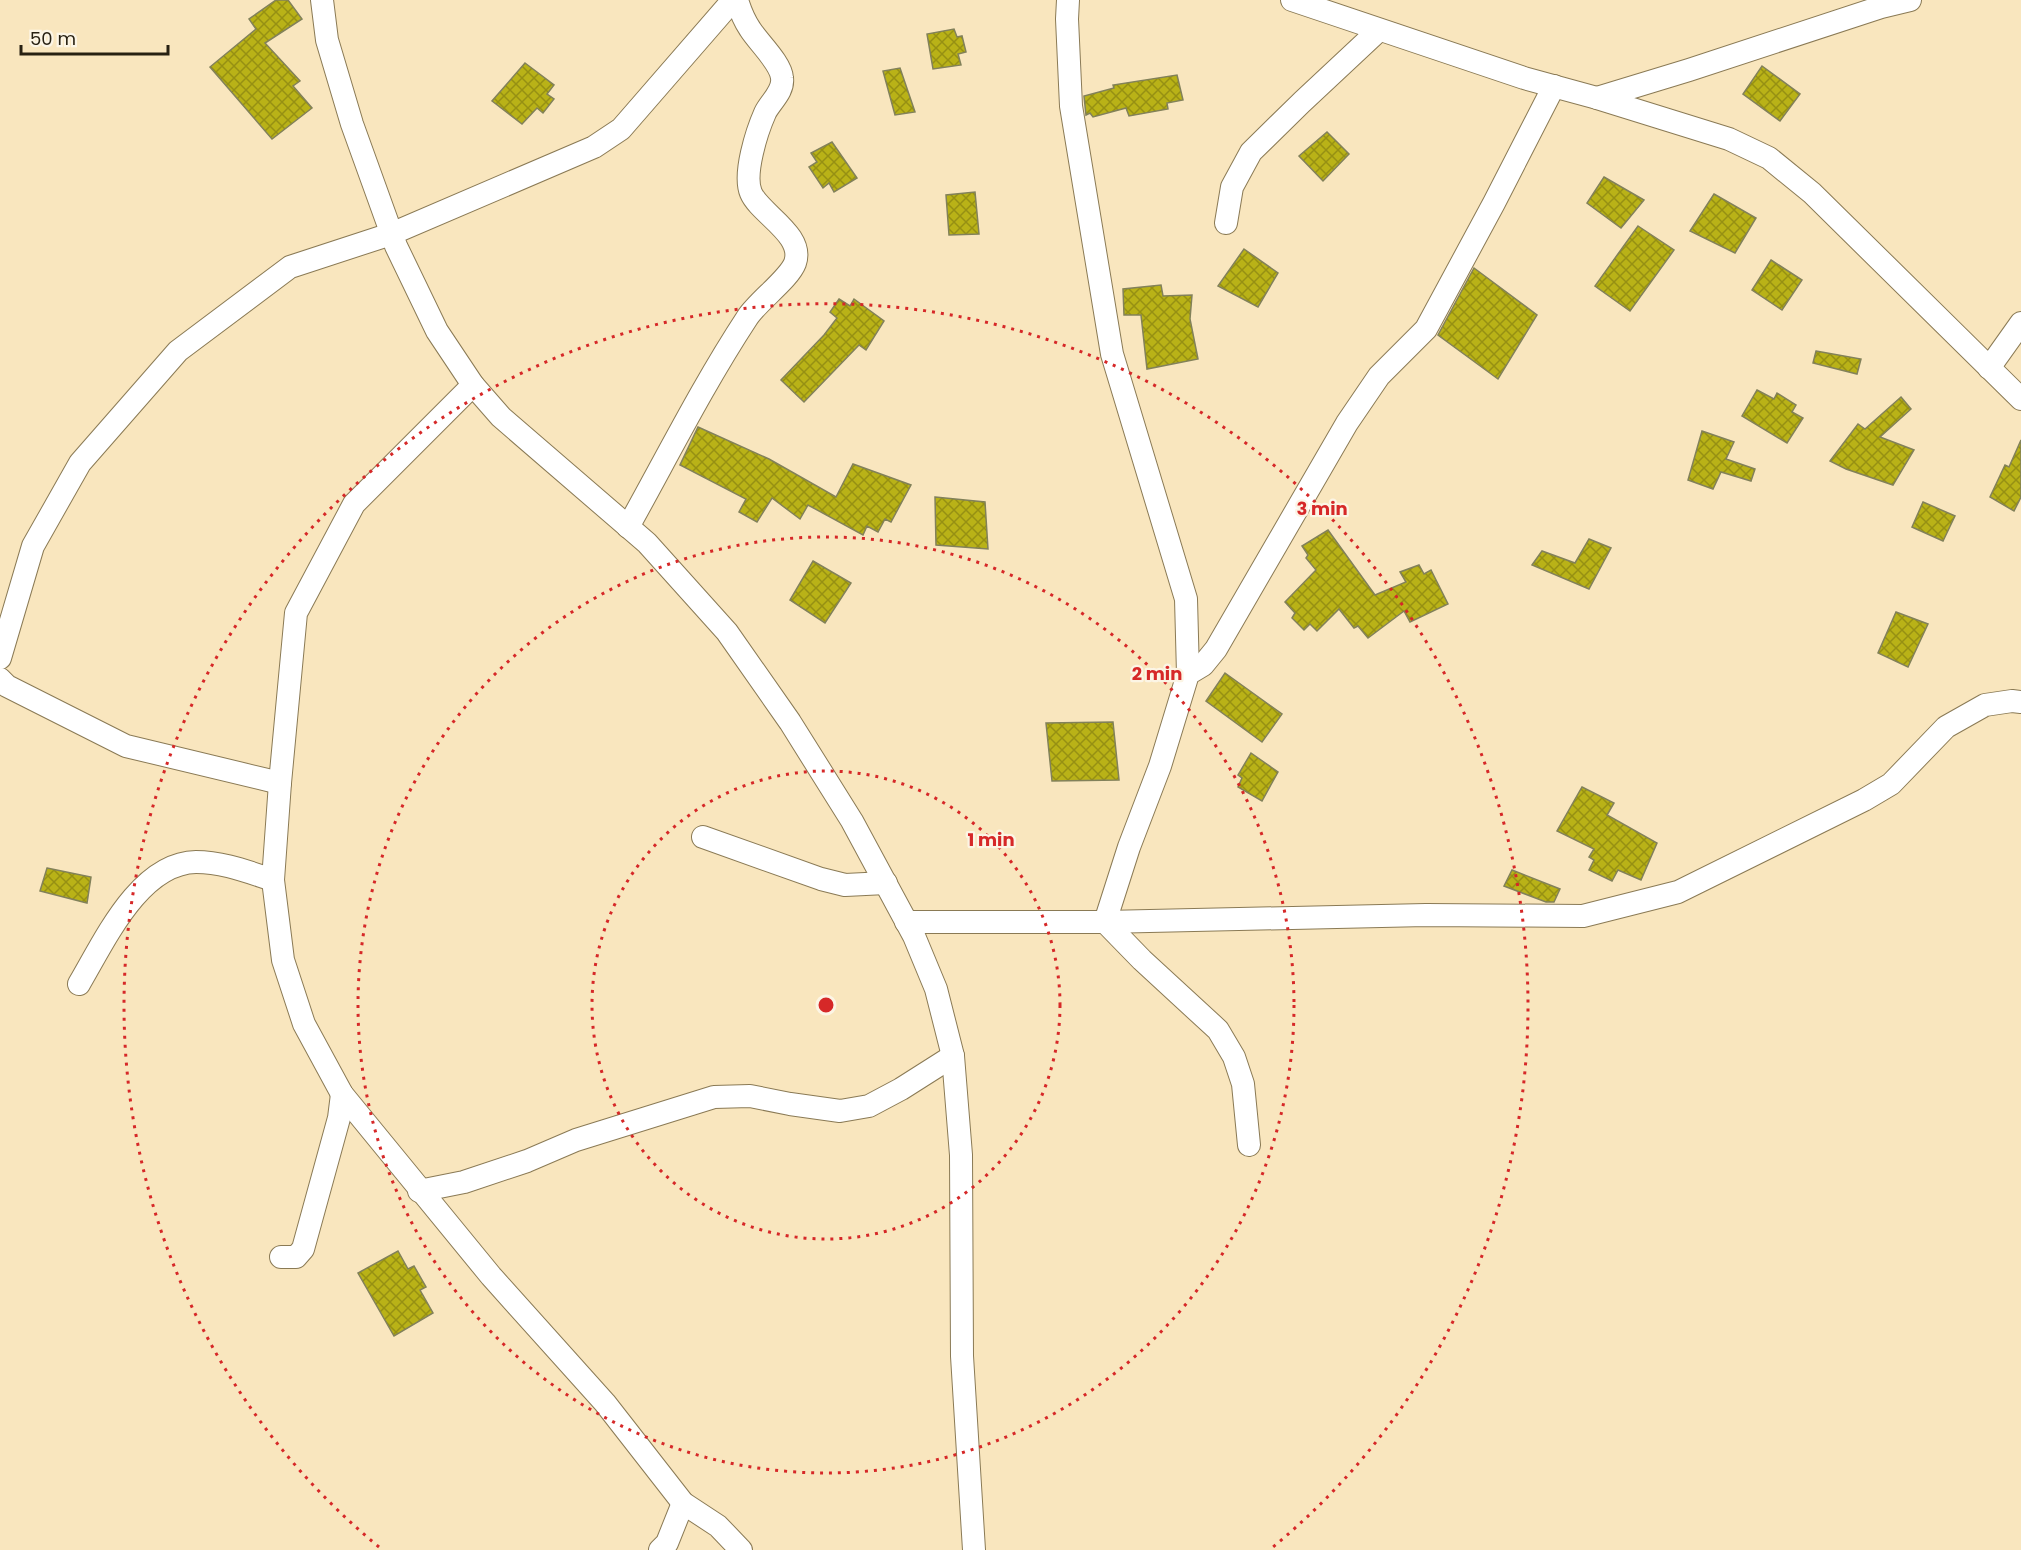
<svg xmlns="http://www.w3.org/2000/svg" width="2021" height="1550" font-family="Poppins,sans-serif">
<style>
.building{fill:url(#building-cross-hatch);stroke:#82815a;stroke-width:1.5}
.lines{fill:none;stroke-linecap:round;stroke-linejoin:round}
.minor-casing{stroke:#8a7a55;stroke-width:24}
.minor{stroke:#fff;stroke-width:22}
.ring{fill:none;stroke:#d62828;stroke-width:3;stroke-dasharray:3 6}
.centre{fill:#d62828;stroke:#fcf5e5;stroke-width:3}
.ring-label{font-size:18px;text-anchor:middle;font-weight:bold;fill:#d62828;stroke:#fcf5e5;stroke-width:4.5;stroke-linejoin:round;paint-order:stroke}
</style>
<defs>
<pattern id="building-cross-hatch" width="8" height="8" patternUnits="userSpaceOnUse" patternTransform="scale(1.5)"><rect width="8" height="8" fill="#b9b217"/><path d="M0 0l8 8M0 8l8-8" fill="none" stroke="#969013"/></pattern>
</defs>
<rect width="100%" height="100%" fill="#f9e6be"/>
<g class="building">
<polygon points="276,0 288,0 302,19 265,43 300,81 293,86 312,108 272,139 210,67 256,29 249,19"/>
<polygon points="954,29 957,37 962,36 966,52 958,54 961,65 933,69 927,34"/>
<polygon points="525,63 554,85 547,94 554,99 543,113 537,108 522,124 492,101"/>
<polygon points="1762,66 1800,94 1780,121 1743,94"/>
<polygon points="900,68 915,112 895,115 883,71"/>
<polygon points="1177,75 1183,100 1167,103 1168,109 1129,116 1126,108 1093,117 1090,113 1086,115 1084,96 1114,88 1113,85"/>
<polygon points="1327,132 1349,154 1323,181 1299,156"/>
<polygon points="832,142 857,178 834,192 829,183 823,188 809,167 817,162 811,153"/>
<polygon points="1604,177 1644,200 1621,228 1587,203"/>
<polygon points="975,192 979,234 949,235 946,195"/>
<polygon points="1714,194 1756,218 1735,253 1690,231"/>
<polygon points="1638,226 1674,250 1630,311 1595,286"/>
<polygon points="1244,249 1278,273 1258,307 1218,286"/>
<polygon points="1771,260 1802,280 1782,310 1752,290"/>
<polygon points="1474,268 1537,315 1498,379 1438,335"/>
<polygon points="1161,285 1163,296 1192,295 1190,319 1198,359 1147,369 1141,315 1124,315 1123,289"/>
<polygon points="839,299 850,306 854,299 884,321 866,350 859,345 804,402 781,380 824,335 837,318 830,312"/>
<polygon points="1816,351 1861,359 1857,374 1813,363"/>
<polygon points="1757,390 1774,399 1777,393 1796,405 1792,412 1803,418 1787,443 1742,416"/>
<polygon points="1901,397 1911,409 1880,437 1914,450 1893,485 1846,469 1830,461 1858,424 1865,429"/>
<polygon points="698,427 769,459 836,497 853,464 911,485 891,522 885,519 878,532 867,526 863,535 808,505 800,519 772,498 757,522 739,512 746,499 680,465"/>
<polygon points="1702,431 1734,442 1726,459 1755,469 1751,481 1721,472 1713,489 1688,480"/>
<polygon points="2021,440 2021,497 2014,511 1990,497 2005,465 2009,467"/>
<polygon points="935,497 985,502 988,549 936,545"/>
<polygon points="1923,502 1955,516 1943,541 1912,527"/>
<polygon points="1328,530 1375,595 1406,582 1400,572 1419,565 1424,574 1431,570 1448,604 1410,622 1404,611 1368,638 1358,626 1354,628 1339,609 1317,631 1310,624 1304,630 1292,618 1295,613 1285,602 1316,570 1306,558 1308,555 1302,546"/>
<polygon points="1589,539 1611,548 1589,589 1532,565 1542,551 1575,563"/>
<polygon points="813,561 851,583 825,623 790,600"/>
<polygon points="1896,612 1928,624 1908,667 1878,653"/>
<polygon points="1225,673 1282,714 1262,742 1206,701"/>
<polygon points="1113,722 1119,780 1052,781 1046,723"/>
<polygon points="1251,753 1278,772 1262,801 1238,787 1242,778 1238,775"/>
<polygon points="1582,787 1614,803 1607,815 1657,843 1641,880 1618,870 1612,881 1589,870 1594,860 1589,857 1594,849 1557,831"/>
<polygon points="47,868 91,877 87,903 40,891"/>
<polygon points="1512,870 1560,889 1554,902 1546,902 1504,886"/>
<polygon points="398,1251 408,1269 414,1266 426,1287 420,1290 433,1313 394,1336 358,1273"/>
</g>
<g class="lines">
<g class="minor-casing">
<g id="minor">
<polyline points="322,0 327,40 352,124 396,246 437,331 473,385 501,417 647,543 727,632 790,722 852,821 914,936 936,989 953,1056 961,1155 962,1356 974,1550"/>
<polyline points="1068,0 1067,19 1071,106 1112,354 1186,599 1188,674"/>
<polyline points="1292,0 1524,78 1597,98 1729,139 1769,158 1812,193 2021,399"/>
<polyline points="1597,98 1689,70 1881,7 1910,0"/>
<polyline points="1226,223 1232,187 1251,152 1302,102 1379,30"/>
<polyline points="1989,368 2021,323"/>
<polyline points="473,385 354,504 296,613 280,783 273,880 283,960 304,1024 342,1094 491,1276 605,1403 683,1503 718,1526 741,1550"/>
<path d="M628,527C667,457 703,385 747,318C757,302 789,279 795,263C805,235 760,214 751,193C743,174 757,131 765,113C770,102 784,92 782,78C781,63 758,42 750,29C744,20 740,10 737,0"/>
<polyline points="0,658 33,546 80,463 178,351 290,267 391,234 594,147 621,129 733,0"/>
<polyline points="0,679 7,686 126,746 280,783"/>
<polyline points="703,837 821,879 845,885 886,883"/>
<polyline points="906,922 1105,922 1426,915 1583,916 1678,892 1864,800 1891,784 1946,727 1985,705 2012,701 2021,702"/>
<path d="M79,984C104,942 139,863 196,862C223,862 248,872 273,880"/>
<polyline points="1249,1145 1243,1084 1234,1057 1218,1030 1142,960 1105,922 1129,847 1160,766 1188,674 1203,665 1216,649 1347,423 1379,376 1426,329 1494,203 1554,86"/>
<polyline points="419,1191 464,1182 527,1161 576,1140 714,1097 750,1096 790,1104 840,1111 869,1106 901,1089 953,1056"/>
<polyline points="281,1257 296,1257 303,1249 339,1118 342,1094"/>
<polyline points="660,1550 667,1543 683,1503"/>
</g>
</g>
<use href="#minor" class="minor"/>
</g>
<g class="ring">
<circle cx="826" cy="1005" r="234"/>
<circle cx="826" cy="1005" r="468"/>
<path d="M379 1547A702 702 0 1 1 1273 1547"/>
</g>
<circle cx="826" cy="1005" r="9" class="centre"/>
<g class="ring-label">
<text x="1322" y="515">3 min</text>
<text x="1157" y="680">2 min</text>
<text x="991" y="846">1 min</text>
</g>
<path d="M21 45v9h147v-9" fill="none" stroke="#282112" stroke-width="3"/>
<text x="30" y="45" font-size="18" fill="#282112" stroke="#fcf5e5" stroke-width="4.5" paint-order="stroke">50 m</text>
</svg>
